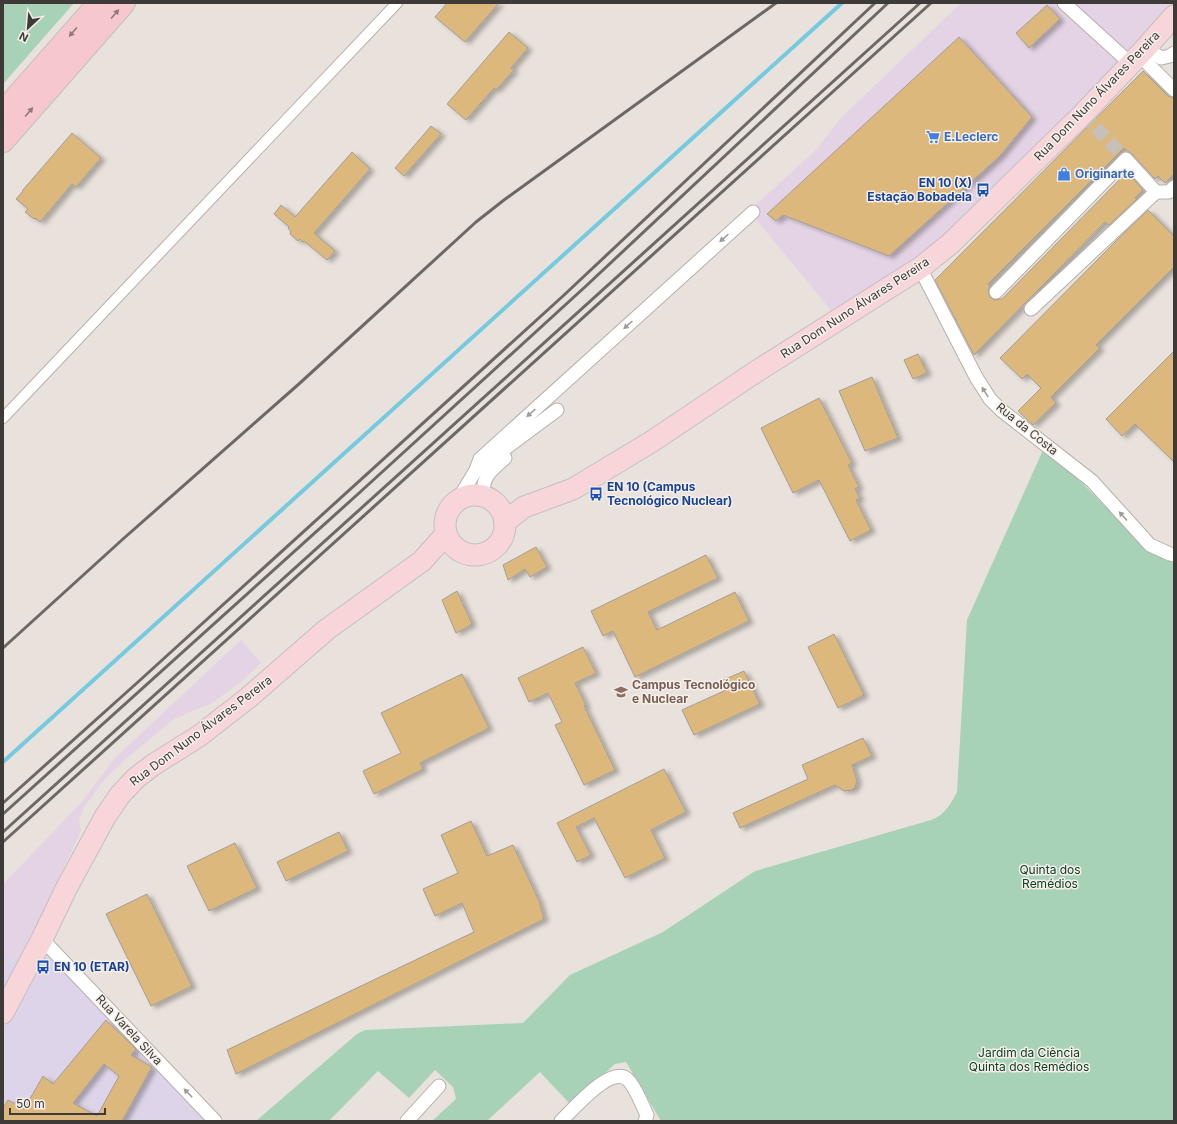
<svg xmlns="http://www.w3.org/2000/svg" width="1177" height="1124" font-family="Inter,sans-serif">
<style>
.commercial{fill:#e3d3e4}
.industrial{fill:#ded4e9}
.green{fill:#a8d2b8}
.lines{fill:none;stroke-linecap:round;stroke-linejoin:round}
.stream{stroke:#74cade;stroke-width:4}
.building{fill:#dcb87c;stroke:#a39e97;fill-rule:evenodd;filter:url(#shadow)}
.minor-tunnel{stroke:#c7c0ba;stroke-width:13;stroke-dasharray:13 6;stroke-linecap:butt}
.pedestrian-casing{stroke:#b7b0aa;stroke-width:12}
.minor-casing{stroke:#b7b0aa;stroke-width:15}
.primary-casing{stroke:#c1c0bf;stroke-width:23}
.trunk-casing{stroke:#c1c0bf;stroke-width:24}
.pedestrian{stroke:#fff;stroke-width:10}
.minor{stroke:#fff;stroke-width:13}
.primary{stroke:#f8d5d9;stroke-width:21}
.trunk{stroke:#f6c7cc;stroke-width:22}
.rail{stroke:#6c6864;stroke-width:3}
.oneway{fill:#90797a}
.oneway2{fill:#9e9c9b}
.labels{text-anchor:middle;stroke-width:3;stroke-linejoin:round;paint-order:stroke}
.street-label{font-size:12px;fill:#3d3a37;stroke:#f6eee8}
.shop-label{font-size:12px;font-weight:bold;fill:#366cbe;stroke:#f6eee8;text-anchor:start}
.transit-label{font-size:12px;font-weight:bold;fill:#164399;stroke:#f6eee8;text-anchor:start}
.education-label{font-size:12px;font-weight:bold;fill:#785e54;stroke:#f6eee8;text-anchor:start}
.park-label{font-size:12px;fill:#0b4027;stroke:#f6eee8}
</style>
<defs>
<filter id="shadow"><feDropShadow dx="4.5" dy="2.5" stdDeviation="2" flood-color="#0004"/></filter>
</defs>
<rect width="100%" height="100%" fill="#e9e1db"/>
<g class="commercial">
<polygon points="961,3 1174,3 1174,5 1113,72 935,250 835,315 749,211 816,150 841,118"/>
<polygon points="241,640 261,663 241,682 212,703 174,719 127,758 104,780 84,807 79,820 81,831 19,963 3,953 3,884 81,803 115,758"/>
</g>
<polygon class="industrial" points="3,953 19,963 52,955 205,1121 3,1121"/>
<g class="green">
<polygon points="3,3 74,3 3,84"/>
<path d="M1043,450L1075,476L1111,512L1137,541L1163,559L1174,563V1121H661L626,1062L615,1064L570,1104L540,1072L487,1121H432L456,1099L453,1087L435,1070L409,1098L378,1071L329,1121H256L357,1034L365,1030L523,1023L570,975L663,932L755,871L931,820C945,815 950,805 957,792L967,620Z"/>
</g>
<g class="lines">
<polyline class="stream" points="3,762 842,3"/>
</g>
<g class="building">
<polygon points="447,3 499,3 465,42 435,17"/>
<polygon points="1047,5 1060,19 1029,48 1016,33"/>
<polygon points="509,32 528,48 511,68 514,70 496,90 494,88 466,120 447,104"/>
<polygon points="959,37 1032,117 1000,156 889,256 783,215 776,221 767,214"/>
<polygon points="1143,71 1168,96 1174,98 1174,174 1165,183 1158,176 1155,179 1132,154 1124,148 988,284 990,287 988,290 990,297 994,300 1002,299 1127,172 1143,190 1135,198 1137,199 1109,225 1105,222 974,355 935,280"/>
<polygon points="431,126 441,134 404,176 395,168"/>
<polygon points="72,133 101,158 76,187 72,184 40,222 35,218 34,219 25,212 28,209 16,199 23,191 22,191"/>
<polygon points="352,152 370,169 314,233 335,251 327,260 304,241 303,242 300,239 298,241 290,234 291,232 288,228 289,227 274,214 281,205 295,217"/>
<polygon points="1148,210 1174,236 1174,267 1096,345 1100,348 1051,397 1056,403 1033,425 1018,411 1041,388 1027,374 1022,379 1000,358 1119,238"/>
<polygon points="1174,351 1174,462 1135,424 1122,436 1106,419"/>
<polygon points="918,354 927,373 913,379 904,360"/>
<polygon points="872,377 898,438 865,451 839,391"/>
<polygon points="819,398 852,463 848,465 859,487 855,489 860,498 856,500 871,530 850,541 819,480 793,493 761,428"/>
<polygon points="536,547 547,567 530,577 525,569 508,580 503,565"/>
<polygon points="706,555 718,578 648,612 657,630 735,592 749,621 635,677 613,631 603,636 591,611"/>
<polygon points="457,591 472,624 456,633 442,600"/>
<polygon points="834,634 864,695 838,708 808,647"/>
<polygon points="583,647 596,673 575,683 586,705 584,706 615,770 584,785 555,725 562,722 548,693 529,702 518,678"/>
<polygon points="744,671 760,704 694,735 682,710 726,690 721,681"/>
<polygon points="462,674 489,728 420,763 423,769 374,794 363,771 401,753 381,713"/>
<polygon points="863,738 872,756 852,765 857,781 855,787 852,790 844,791 835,785 740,828 733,813 808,779 802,765"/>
<polygon points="664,769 686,812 651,830 665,858 625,878 594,818 576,827 591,855 577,862 557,823"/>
<polygon points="471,821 487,856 513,845 539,901 544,919 236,1074 227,1050 474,932 462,903 435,916 423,889 458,873 441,835"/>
<polygon points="339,832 348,851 286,881 277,862"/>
<polygon points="235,843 257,888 209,911 187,866"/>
<polygon points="147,894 192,986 151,1006 106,914"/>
<path d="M106,1020L136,1049L131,1055L152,1067L122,1121H3V1108L8,1100L24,1109L43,1076L53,1084ZM104,1064L119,1076L97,1116L73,1103Z"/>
</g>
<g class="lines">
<polyline class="minor-tunnel" points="1083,114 1126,159"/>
<g class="pedestrian-casing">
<polyline id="pedestrian" points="3,418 397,3"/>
</g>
<g class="minor-casing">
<g id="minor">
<polyline points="1064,3 1131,64"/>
<polyline points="1146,48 1161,58 1170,56 1174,53"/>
<polyline points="1139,55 1174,90"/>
<polyline points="1156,192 1169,192 1174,187"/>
<polyline points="920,268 976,377 990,399 1001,410 1092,481 1150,545 1170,554 1174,555"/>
<polyline points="996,292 1126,159 1156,192 1031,309"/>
<polyline points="476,470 480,459 753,212"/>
<path d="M482,495C484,475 490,471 505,458"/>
<polyline points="458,500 476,470 557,410"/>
<polyline points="42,939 215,1121"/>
<polyline points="407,1121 439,1086"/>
<path d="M561,1121C573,1110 614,1060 630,1082C637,1091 642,1105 647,1115L645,1121"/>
</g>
</g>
<g class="primary-casing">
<g id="primary">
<circle cx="475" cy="525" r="30"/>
<polyline points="505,522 524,507 573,489 651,442 757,371 920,268 950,244 1083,114 1142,52 1174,16"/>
<polyline points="3,1013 42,939 67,887 105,817 120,795 136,778 153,765 199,736 248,698 326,630 422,561 446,534"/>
</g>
</g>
<g class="trunk-casing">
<g id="trunk">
<polyline points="3,112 99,3"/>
<polyline points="3,141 124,3"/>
</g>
</g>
<use href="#pedestrian" class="pedestrian"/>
<use href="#minor" class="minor"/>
<use href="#primary" class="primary"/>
<use href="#trunk" class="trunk"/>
<g class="rail">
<polyline points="3,648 123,539 300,383 476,222 504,200 776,3"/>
<polyline points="3,803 138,682 563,296 875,3"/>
<polyline points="3,814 358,494 586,286 888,3"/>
<polyline points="3,832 920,3"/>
<polyline points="3,842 931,3"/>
</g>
</g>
<defs><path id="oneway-solid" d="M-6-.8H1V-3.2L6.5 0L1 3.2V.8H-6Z"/></defs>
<g class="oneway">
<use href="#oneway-solid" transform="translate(115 14) rotate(-49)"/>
<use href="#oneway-solid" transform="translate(73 32) rotate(131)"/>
<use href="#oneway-solid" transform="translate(29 112) rotate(-49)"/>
</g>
<g class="oneway2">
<use href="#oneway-solid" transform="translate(724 238) rotate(138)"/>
<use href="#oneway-solid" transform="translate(628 325) rotate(138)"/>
<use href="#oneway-solid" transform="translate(985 392) rotate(-122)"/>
<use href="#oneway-solid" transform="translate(531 413) rotate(138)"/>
<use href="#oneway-solid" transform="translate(1123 516) rotate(-132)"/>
<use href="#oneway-solid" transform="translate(188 1093) rotate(-134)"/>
</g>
<defs>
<g id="supermarket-bare" transform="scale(1.08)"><path d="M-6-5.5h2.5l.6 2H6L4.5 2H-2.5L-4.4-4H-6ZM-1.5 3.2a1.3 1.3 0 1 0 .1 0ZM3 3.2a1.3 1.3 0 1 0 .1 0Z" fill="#3f7fe0" stroke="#f6eee8" stroke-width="2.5" paint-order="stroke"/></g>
<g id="shop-bare" transform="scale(1.08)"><path d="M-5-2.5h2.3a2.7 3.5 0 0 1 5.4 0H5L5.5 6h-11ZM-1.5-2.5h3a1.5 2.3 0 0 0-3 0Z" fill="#3f7fe0" stroke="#f6eee8" stroke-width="2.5" paint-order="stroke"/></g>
<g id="bus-bare" transform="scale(1.08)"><path d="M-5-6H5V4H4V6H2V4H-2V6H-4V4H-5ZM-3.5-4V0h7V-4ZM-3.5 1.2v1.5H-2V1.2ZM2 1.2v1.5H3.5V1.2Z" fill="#1a4fb4" stroke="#f6eee8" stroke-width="2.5" paint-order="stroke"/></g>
<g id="university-bare" transform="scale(1.08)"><path d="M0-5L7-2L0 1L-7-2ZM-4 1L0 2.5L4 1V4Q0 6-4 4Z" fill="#8d6e63" stroke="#f6eee8" stroke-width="2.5" paint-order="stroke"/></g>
</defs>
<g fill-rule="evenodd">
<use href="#supermarket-bare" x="933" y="137"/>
<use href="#shop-bare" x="1064" y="174"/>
<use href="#bus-bare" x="983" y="190"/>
<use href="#bus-bare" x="596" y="494"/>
<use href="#university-bare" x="621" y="692"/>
<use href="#bus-bare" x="43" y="967"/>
</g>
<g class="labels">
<g class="street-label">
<text transform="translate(1097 96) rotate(-46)" y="4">Rua Dom Nuno Álvares Pereira</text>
<text transform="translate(855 308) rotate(-33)" y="4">Rua Dom Nuno Álvares Pereira</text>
<text transform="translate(1027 429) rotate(39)" y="4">Rua da Costa</text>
<text transform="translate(201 731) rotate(-37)" y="4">Rua Dom Nuno Álvares Pereira</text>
<text transform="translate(129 1030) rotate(47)" y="4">Rua Varela Silva</text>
</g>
<g class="shop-label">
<text x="944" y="141">E.Leclerc</text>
<text x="1075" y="178">Originarte</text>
</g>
<g class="transit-label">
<text x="972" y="187" text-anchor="end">EN 10 (X)<tspan x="972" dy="14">Estação Bobadela</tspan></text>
<text x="607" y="491">EN 10 (Campus<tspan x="607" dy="14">Tecnológico Nuclear)</tspan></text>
<text x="54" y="971">EN 10 (ETAR)</text>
</g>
<g class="education-label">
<text x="632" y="689">Campus Tecnológico<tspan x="632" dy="14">e Nuclear</tspan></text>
</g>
<g class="park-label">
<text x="1050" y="874">Quinta dos<tspan x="1050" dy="14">Remédios</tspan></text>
<text x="1029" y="1057">Jardim da Ciência<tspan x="1029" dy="14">Quinta dos Remédios</tspan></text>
</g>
</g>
<rect width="1177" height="1124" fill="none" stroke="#3d3a37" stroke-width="8"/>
<g transform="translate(28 28) rotate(206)" stroke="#f6eee8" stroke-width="3" paint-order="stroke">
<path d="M0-3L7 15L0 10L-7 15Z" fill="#3d3a37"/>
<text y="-6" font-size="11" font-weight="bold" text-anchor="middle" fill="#3d3a37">N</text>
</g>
<path d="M10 1108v6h95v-6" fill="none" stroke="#3d3a37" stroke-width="2"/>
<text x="16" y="1108" font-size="12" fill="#3d3a37" stroke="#f6eee8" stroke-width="3" paint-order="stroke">50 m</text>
</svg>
